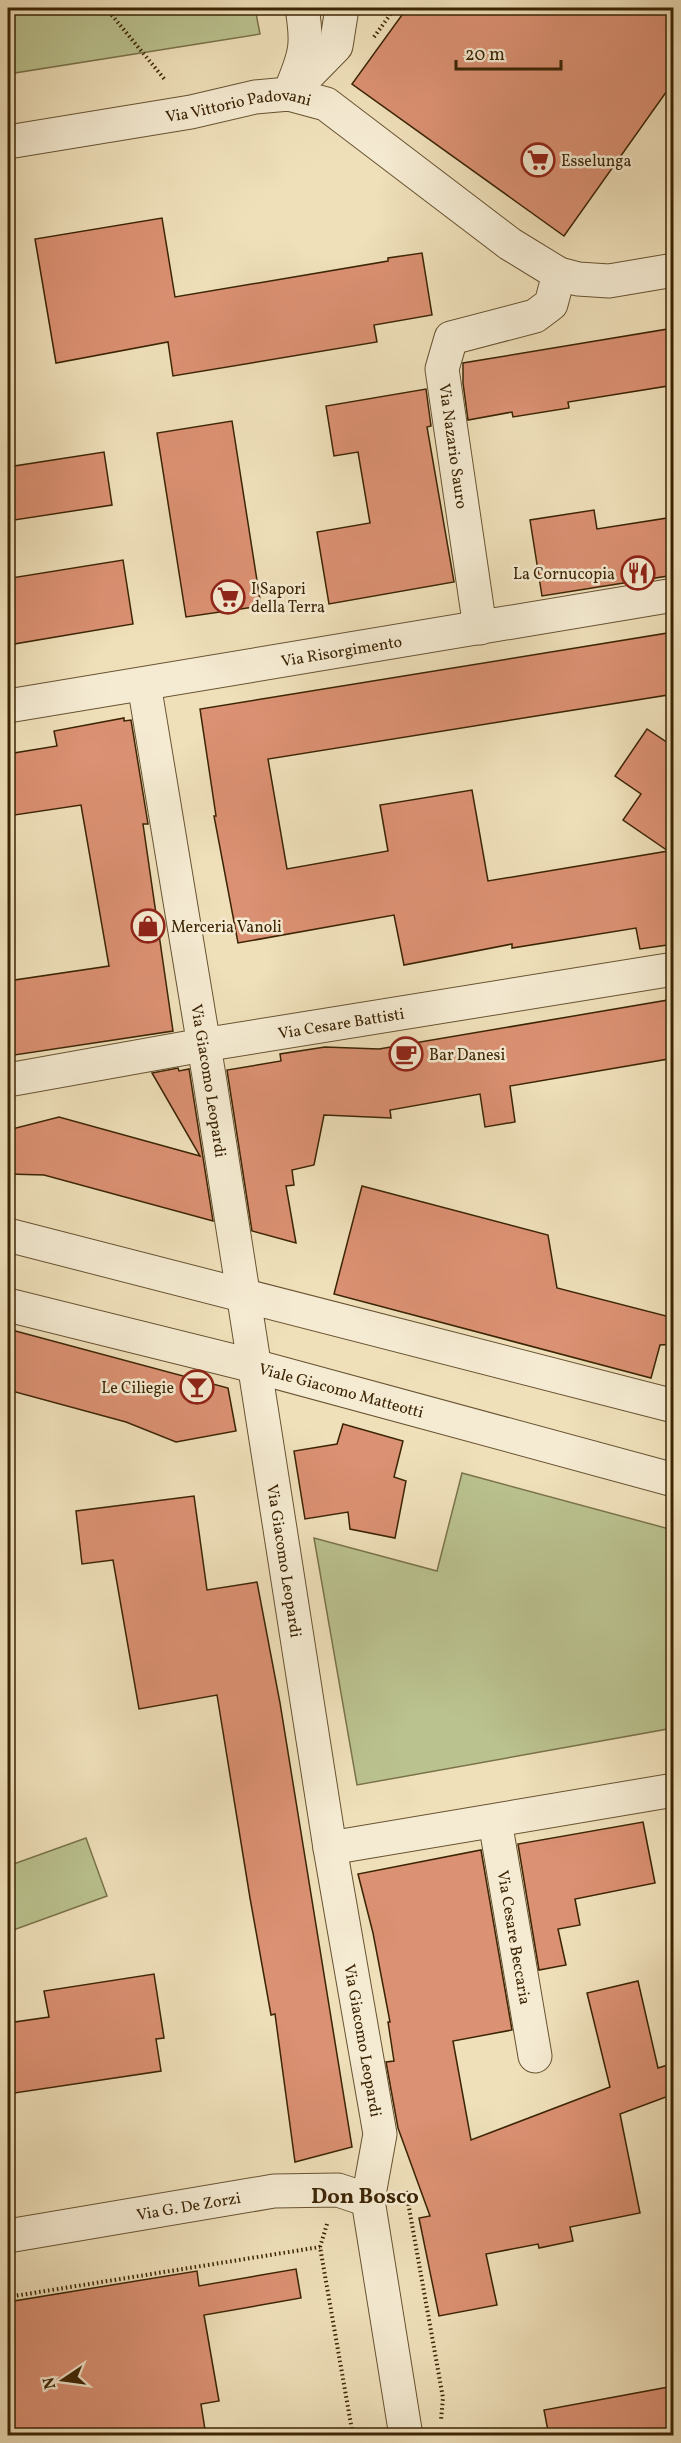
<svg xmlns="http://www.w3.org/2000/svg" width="681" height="2443" font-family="Vollkorn,serif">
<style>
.green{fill:#bac28f;stroke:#7a734a;stroke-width:1.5}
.building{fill:#db9173;stroke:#3b2404;stroke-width:1.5}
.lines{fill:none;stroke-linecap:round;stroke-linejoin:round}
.minor-casing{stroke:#685332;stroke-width:35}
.path{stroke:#3b2404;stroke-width:4;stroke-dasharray:1.5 3;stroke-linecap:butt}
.minor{stroke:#f5ebd2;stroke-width:33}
.labels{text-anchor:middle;stroke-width:5;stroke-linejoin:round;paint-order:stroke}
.street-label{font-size:16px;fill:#3b2404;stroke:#f5ebd2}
.poi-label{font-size:16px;fill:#3b2404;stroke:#f5ebd2;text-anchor:start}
.district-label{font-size:22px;font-weight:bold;fill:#3b2404;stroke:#f5ebd2}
</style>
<rect width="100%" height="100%" fill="#efe0ba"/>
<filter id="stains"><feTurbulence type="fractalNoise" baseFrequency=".00333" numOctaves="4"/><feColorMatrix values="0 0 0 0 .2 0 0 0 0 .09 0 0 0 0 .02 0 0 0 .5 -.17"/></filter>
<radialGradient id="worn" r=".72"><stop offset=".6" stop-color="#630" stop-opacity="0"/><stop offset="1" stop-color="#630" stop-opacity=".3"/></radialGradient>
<g class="green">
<polygon points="8,8 255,8 260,34 8,74"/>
<polygon points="462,1473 673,1530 673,1728 357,1785 314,1538 437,1571"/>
<polygon points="86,1838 107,1896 8,1932 8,1866"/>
</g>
<g class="building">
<polygon points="407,8 674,8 674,81 564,236 352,84"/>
<polygon points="162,218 175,297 388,261 388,258 422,253 432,315 374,325 377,342 173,376 168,342 56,363 35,239"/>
<polygon points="674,328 674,385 568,402 569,408 513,417 512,412 468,420 463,383 463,363"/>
<polygon points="426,389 431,426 427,427 454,582 329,604 317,532 370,523 358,452 334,456 326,406"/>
<polygon points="232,421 261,606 186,617 157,433"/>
<polygon points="104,452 112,505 8,521 8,467"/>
<polygon points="594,510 597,529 674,517 674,575 542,596 530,520"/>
<polygon points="123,560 133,624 8,645 8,592 13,591 11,578"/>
<polygon points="674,632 674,694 268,759 287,869 388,851 380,805 472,790 488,881 668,851 623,820 641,794 615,776 647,729 674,747 674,944 640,949 636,928 512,948 512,944 404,965 394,915 238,943 214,816 216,816 200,709"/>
<polygon points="124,718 124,721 131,720 148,824 143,824 173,1031 8,1056 8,981 109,966 81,805 8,816 8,754 57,746 54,731"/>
<polygon points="674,999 674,1058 510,1086 515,1122 485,1127 480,1094 390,1110 391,1118 324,1115 314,1165 292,1170 294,1185 286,1186 296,1243 252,1231 227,1070 281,1061 280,1054 325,1047 379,1049"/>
<polygon points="178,1068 179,1071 189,1069 213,1221 44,1175 8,1174 8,1130 59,1117 200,1156 152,1073"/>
<polygon points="362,1186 548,1235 557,1288 674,1318 674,1344 660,1345 651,1378 334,1294"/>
<polygon points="8,1329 228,1388 236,1431 176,1442 126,1422 8,1390"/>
<polygon points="343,1424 403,1441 394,1477 406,1481 395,1538 350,1529 348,1512 305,1519 294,1451 337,1444"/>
<polygon points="194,1496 207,1590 257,1582 280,1703 352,2147 295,2162 275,2014 271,2015 250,1898 217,1695 139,1709 113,1560 82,1564 76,1511"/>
<polygon points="643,1822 655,1883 575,1899 580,1925 558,1929 566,1965 539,1970 518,1844"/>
<polygon points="481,1850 512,2030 453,2041 471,2140 610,2087 587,1993 638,1981 658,2068 674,2063 674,2094 620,2114 640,2213 570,2227 573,2241 539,2248 538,2244 486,2254 497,2305 439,2316 419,2218 430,2216 398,2128 386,2062 394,2061 388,2022 390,2022 373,1933 358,1874"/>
<polygon points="154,1974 164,2038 156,2039 161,2071 8,2094 8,2023 49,2017 44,1991"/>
<polygon points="296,2269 301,2298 204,2315 219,2401 201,2404 206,2436 8,2436 8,2302 197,2271 199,2286"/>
<polygon points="674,2386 674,2436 549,2436 544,2410"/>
</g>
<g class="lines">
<g class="minor-casing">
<g id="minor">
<path d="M292,87C306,53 308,44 302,8"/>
<polyline points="289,94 336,46 342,8"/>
<path id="s1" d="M8,142L191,112L255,97L289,94L326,104L510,244L559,274L578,279L609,281L674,270"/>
<polyline points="480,628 442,369 451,338 535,316 551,304 559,274"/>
<path id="s2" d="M144,684L210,1082L330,1848L380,2134L368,2200L406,2436"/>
<path id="s3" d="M8,706L674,595"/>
<path id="s4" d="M8,1080L203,1045L674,969"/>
<polyline points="8,1235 674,1406"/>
<path id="s5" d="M8,1305L254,1366L674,1480"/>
<path id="s6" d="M495,1821L535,2056"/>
<polyline points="330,1848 674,1790"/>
<path id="s7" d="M8,2236L274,2191L338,2190L368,2200"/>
</g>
</g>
<g class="path">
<polyline points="106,8 166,81"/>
<polyline points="374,37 395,8"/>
<polyline points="406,2191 443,2398 441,2420"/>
<polyline points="327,2224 320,2247 353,2436"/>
<polyline points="8,2297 320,2247"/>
</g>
<use href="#minor" class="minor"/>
</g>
<defs>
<g id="supermarket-ring" transform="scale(1.725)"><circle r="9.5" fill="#f5ebd2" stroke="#8f2418" stroke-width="1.5"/><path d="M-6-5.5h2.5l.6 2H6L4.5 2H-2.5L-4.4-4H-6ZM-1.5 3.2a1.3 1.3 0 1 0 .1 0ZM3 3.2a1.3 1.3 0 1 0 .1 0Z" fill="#8f2418"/></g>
<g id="restaurant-ring" transform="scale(1.725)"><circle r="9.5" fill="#f5ebd2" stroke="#8f2418" stroke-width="1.5"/><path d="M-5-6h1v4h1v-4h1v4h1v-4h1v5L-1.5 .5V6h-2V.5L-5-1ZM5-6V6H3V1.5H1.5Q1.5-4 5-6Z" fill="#8f2418"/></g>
<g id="shop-ring" transform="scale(1.725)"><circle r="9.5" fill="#f5ebd2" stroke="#8f2418" stroke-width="1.5"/><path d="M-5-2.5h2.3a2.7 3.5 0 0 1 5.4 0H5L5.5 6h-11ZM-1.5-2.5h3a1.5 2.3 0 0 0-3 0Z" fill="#8f2418"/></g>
<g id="cafe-ring" transform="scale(1.725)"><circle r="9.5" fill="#f5ebd2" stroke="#8f2418" stroke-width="1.5"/><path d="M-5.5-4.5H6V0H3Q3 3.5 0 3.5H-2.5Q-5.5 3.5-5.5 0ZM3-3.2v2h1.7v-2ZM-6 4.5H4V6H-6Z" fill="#8f2418"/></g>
<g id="bar-ring" transform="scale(1.725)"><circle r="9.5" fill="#f5ebd2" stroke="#8f2418" stroke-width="1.5"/><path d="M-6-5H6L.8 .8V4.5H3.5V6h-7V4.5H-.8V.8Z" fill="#8f2418"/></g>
</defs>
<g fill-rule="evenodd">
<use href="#supermarket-ring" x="538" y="160"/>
<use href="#restaurant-ring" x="638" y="573"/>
<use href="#supermarket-ring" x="228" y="597"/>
<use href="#shop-ring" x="148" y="926"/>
<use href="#cafe-ring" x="406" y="1054"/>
<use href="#bar-ring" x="197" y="1387"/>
</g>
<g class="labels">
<g class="street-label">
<text dy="6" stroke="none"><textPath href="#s1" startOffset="234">Via Vittorio Padovani</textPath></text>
<text transform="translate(454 446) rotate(82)" y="6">Via Nazario Sauro</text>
<text dy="6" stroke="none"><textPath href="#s3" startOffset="338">Via Risorgimento</textPath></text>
<text dy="6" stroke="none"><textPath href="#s4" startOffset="338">Via Cesare Battisti</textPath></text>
<text dy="6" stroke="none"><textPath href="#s2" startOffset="402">Via Giacomo Leopardi</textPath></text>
<text dy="6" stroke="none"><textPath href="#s5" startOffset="344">Viale Giacomo Matteotti</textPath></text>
<text dy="6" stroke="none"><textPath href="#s2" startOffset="888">Via Giacomo Leopardi</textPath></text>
<text dy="6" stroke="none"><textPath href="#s6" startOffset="118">Via Cesare Beccaria</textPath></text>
<text dy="6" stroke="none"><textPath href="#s2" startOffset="1374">Via Giacomo Leopardi</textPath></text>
<text dy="6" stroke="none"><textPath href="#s7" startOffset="183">Via G. De Zorzi</textPath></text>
</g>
<g class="poi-label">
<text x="561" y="166">Esselunga</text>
<text x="615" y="579" text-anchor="end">La Cornucopia</text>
<text x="251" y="594">I Sapori<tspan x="251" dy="18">della Terra</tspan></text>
<text x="171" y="932">Merceria Vanoli</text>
<text x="429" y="1060">Bar Danesi</text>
<text x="174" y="1393" text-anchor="end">Le Ciliegie</text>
</g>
<g class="district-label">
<text x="365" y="2203">Don Bosco</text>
</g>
</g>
<rect width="681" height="2443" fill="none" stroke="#efe0ba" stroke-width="30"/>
<rect x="9" y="9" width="663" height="2425" fill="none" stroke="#3b2404" stroke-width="3"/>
<rect x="15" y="15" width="651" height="2413" fill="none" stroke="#3b2404" stroke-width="1.5"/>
<g transform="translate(63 2380) rotate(257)" stroke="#f5ebd2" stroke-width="4.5" paint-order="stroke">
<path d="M0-4.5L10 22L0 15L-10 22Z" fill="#3b2404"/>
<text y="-9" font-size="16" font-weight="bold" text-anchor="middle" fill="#3b2404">N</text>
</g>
<path d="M456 60v9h105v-9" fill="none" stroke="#3b2404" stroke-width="3"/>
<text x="465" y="60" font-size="18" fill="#3b2404" stroke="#f5ebd2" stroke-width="4.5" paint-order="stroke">20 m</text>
<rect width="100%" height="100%" filter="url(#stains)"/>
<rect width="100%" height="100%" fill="url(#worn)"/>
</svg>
